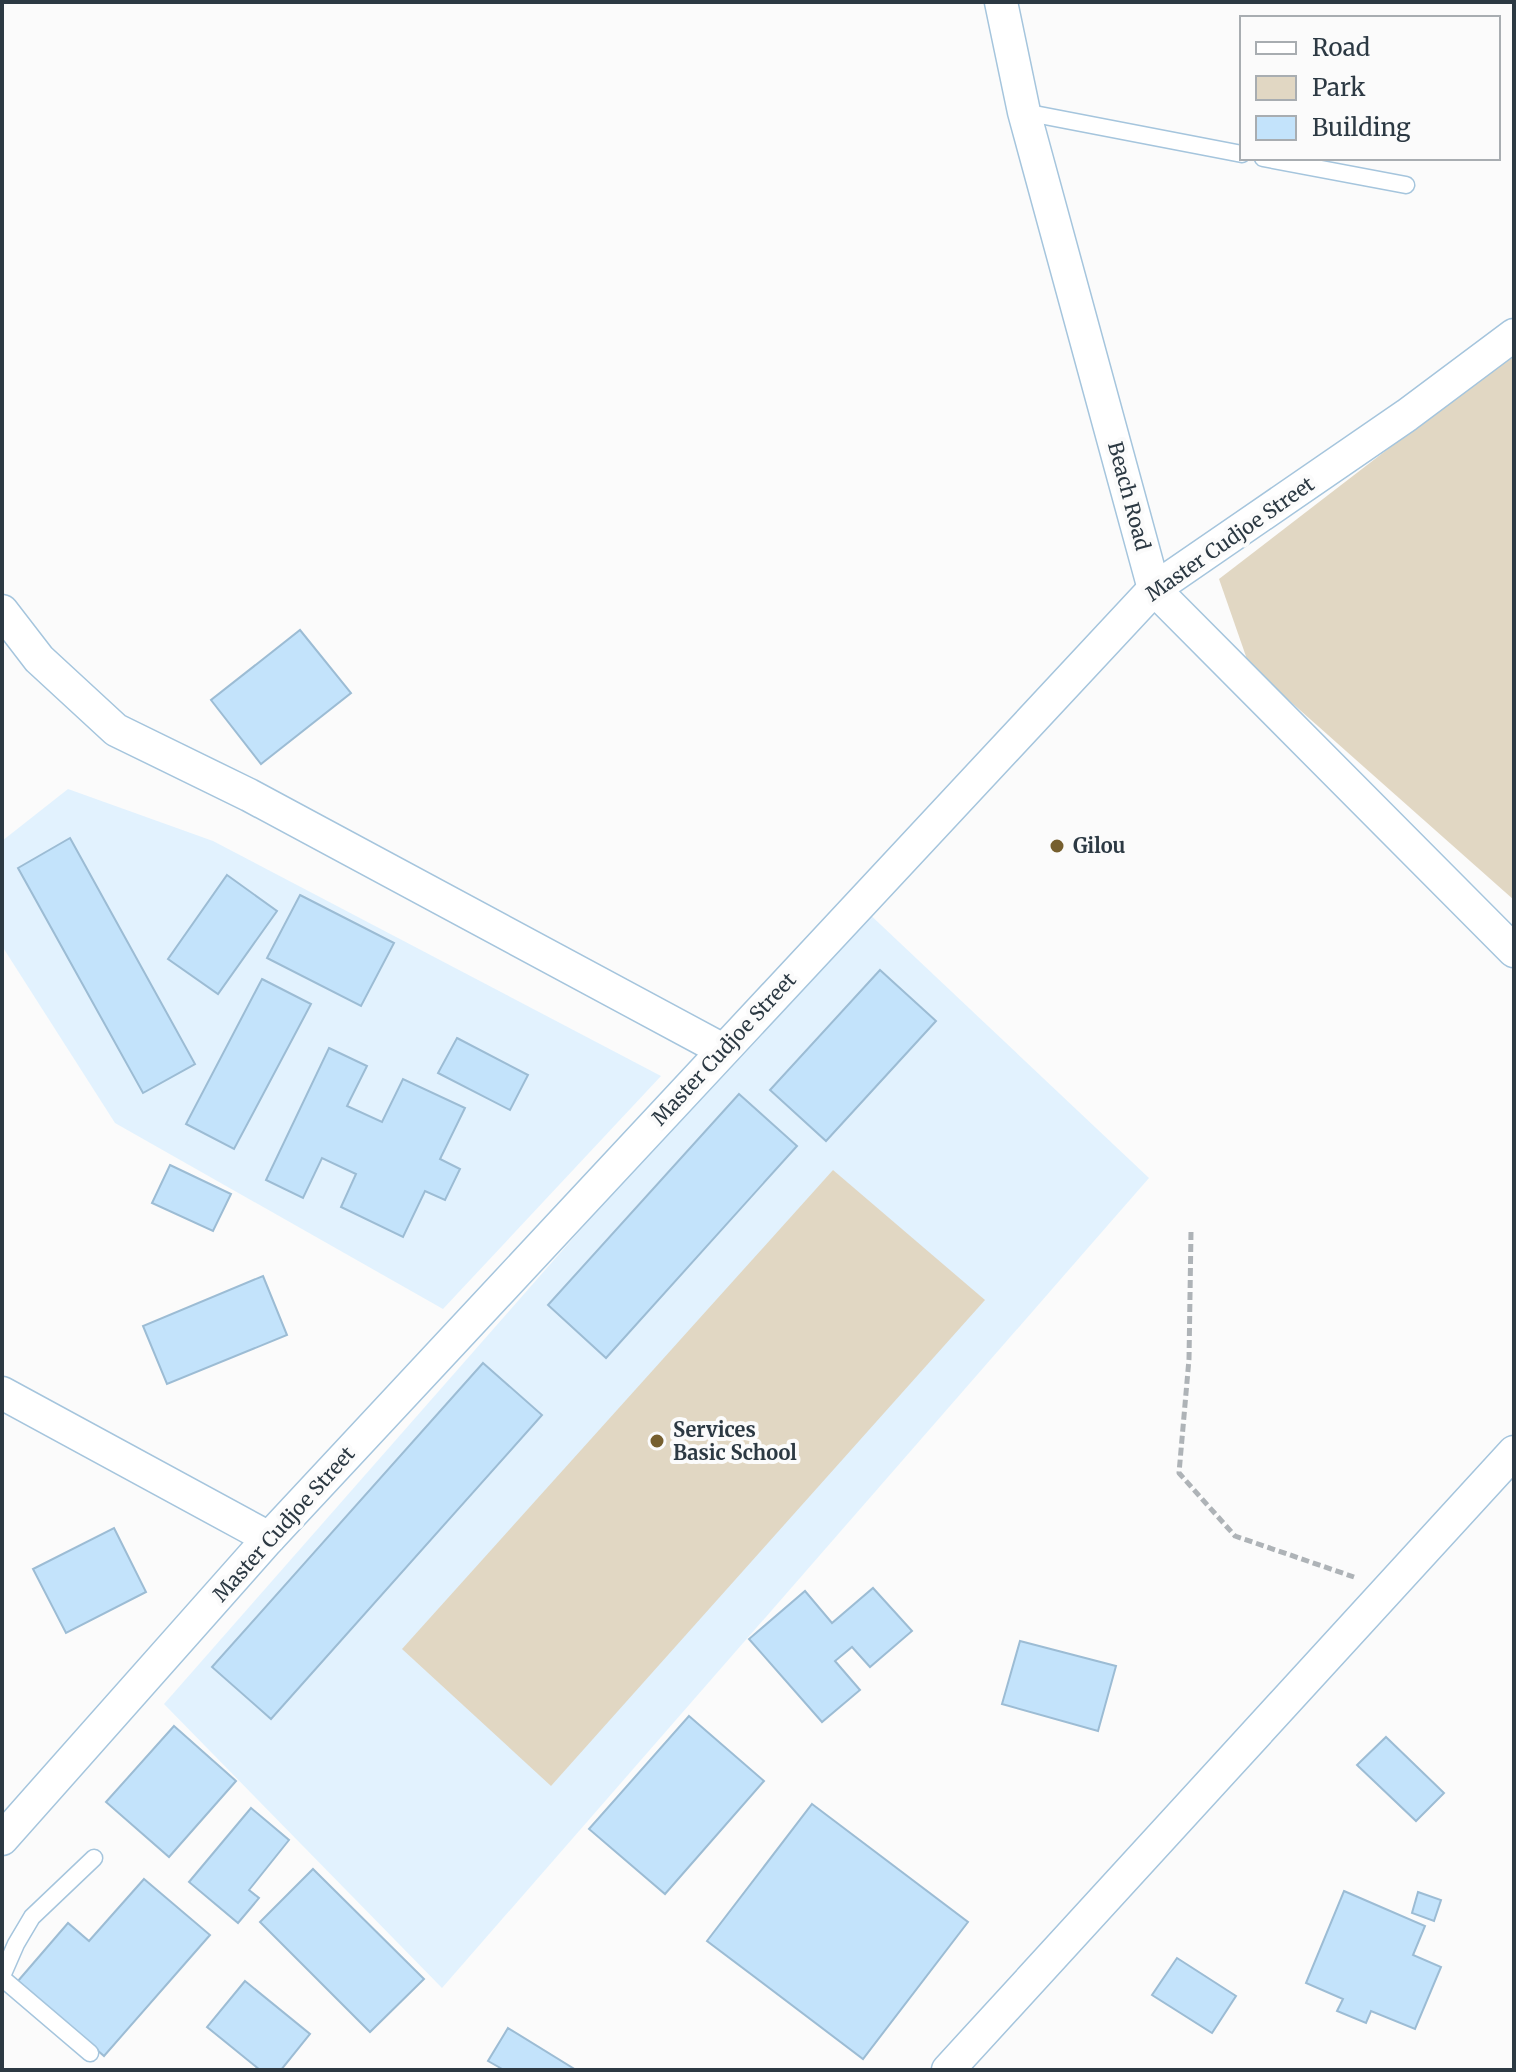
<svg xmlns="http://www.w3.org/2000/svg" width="1516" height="2072" font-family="Merriweather,serif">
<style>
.built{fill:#e2f2fe}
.green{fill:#e1d7c3}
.building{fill:#c3e3fb;stroke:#9cbcd4;stroke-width:2}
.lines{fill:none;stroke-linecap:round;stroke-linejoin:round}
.service-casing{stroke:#a5c5dd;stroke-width:19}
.minor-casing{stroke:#a5c5dd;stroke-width:35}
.path{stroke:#aeb3b7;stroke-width:5;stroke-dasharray:8 4;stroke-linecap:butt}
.service{stroke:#fff;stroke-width:16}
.minor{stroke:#fff;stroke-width:32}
.poi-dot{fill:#765f2f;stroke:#fbfbfb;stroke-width:3}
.labels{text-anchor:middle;stroke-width:8;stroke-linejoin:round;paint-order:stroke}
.street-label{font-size:20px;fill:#2c3943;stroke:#fbfbfb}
.poi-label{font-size:20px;font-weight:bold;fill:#2c3943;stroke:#fbfbfb;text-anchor:start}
</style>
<rect width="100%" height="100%" fill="#fbfbfb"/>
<g class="built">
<polygon points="68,789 213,841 661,1076 443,1309 115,1123 2,946 2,841"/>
<polygon points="863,908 1149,1178 442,1988 164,1704"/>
</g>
<g class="green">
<polygon points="1514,352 1514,900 1249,665 1219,579"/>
<polygon points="833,1170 985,1300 551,1786 402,1649"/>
</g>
<g class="building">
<polygon points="300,630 351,693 261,764 211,700"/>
<polygon points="70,838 195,1064 143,1093 18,868"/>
<polygon points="227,875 277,911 218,994 168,959"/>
<polygon points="300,895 394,943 361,1006 267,958"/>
<polygon points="880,970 936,1021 826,1141 770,1090"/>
<polygon points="262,979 311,1004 234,1149 186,1124"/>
<polygon points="457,1038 528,1075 510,1110 438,1073"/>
<polygon points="329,1048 367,1066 347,1106 382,1122 403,1079 465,1108 440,1159 460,1169 445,1200 425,1191 403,1237 341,1207 356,1174 322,1158 303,1198 266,1180"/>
<polygon points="739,1094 797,1146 606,1358 548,1305"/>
<polygon points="170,1165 231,1194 213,1231 152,1203"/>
<polygon points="263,1276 287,1335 167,1384 143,1326"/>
<polygon points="483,1363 542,1415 271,1719 212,1667"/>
<polygon points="114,1528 146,1592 66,1633 33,1569"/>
<polygon points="873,1588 912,1631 870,1667 852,1647 835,1661 860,1690 822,1722 749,1639 805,1591 832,1623"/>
<polygon points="1020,1641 1116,1666 1098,1731 1002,1704"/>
<polygon points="689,1716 764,1781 665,1894 589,1829"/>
<polygon points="174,1726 236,1781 169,1857 106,1802"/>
<polygon points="1386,1737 1444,1793 1416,1821 1357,1765"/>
<polygon points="812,1804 968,1922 863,2059 707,1941"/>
<polygon points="251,1808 289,1840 249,1890 259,1898 238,1923 189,1882"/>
<polygon points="313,1869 424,1979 370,2032 260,1922"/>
<polygon points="144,1879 210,1935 104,2056 18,1981 68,1923 89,1941"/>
<polygon points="1344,1891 1425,1926 1413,1955 1441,1967 1415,2029 1371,2011 1366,2023 1337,2011 1343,1999 1306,1983"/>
<polygon points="1418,1892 1441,1900 1434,1921 1412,1913"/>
<polygon points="1177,1958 1236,1996 1212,2033 1152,1995"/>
<polygon points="245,1981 310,2034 281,2070 260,2070 207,2027"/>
<polygon points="508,2028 576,2070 504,2070 488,2061"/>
</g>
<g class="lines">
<g class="service-casing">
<g id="service">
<polyline points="1024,112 1242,154"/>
<polyline points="1263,158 1406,185"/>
<polyline points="2,1976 16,1944 32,1917 94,1858"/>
<polyline points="2,1978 90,2053"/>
</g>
</g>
<g class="minor-casing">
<g id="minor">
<polyline points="1001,2 1024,112 1154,589 1514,951"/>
<polyline points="2,611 39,659 116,730 249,795 723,1050"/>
<polyline points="2,1393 269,1538"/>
<polyline points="2,1839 269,1538 1154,589 1407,415 1514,335"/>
<polyline points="948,2070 1514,1452"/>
</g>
</g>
<polyline class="path" points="1191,1232 1189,1359 1179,1473 1235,1536 1354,1577"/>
<use href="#service" class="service"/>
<use href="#minor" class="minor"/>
</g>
<g class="poi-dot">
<circle cx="1057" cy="846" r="8"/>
<circle cx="657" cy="1441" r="8"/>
</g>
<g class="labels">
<g class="street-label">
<text transform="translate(1129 496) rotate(75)" y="7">Beach Road</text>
<text transform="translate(1230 539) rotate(-35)" y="7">Master Cudjoe Street</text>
<text transform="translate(724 1049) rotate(-47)" y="7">Master Cudjoe Street</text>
<text transform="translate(284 1524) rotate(-48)" y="7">Master Cudjoe Street</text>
</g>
<g class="poi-label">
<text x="1073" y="853">Gilou</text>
<text x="673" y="1437">Services<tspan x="673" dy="23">Basic School</tspan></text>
</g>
</g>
<rect width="1516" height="2072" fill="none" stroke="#2c3943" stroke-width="8"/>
<rect x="1240" y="16" width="260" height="144" fill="#fbfbfb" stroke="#a8adb1" stroke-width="2"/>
<rect x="1256" y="42" width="40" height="12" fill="#ffffff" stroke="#a8adb1" stroke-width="2"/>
<text x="1312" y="56" font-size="24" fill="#2c3943">Road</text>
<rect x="1256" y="76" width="40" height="24" fill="#e1d7c3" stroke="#a8adb1" stroke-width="2"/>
<text x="1312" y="96" font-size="24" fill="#2c3943">Park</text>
<rect x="1256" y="116" width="40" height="24" fill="#c3e3fb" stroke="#a8adb1" stroke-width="2"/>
<text x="1312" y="136" font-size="24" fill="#2c3943">Building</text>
</svg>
